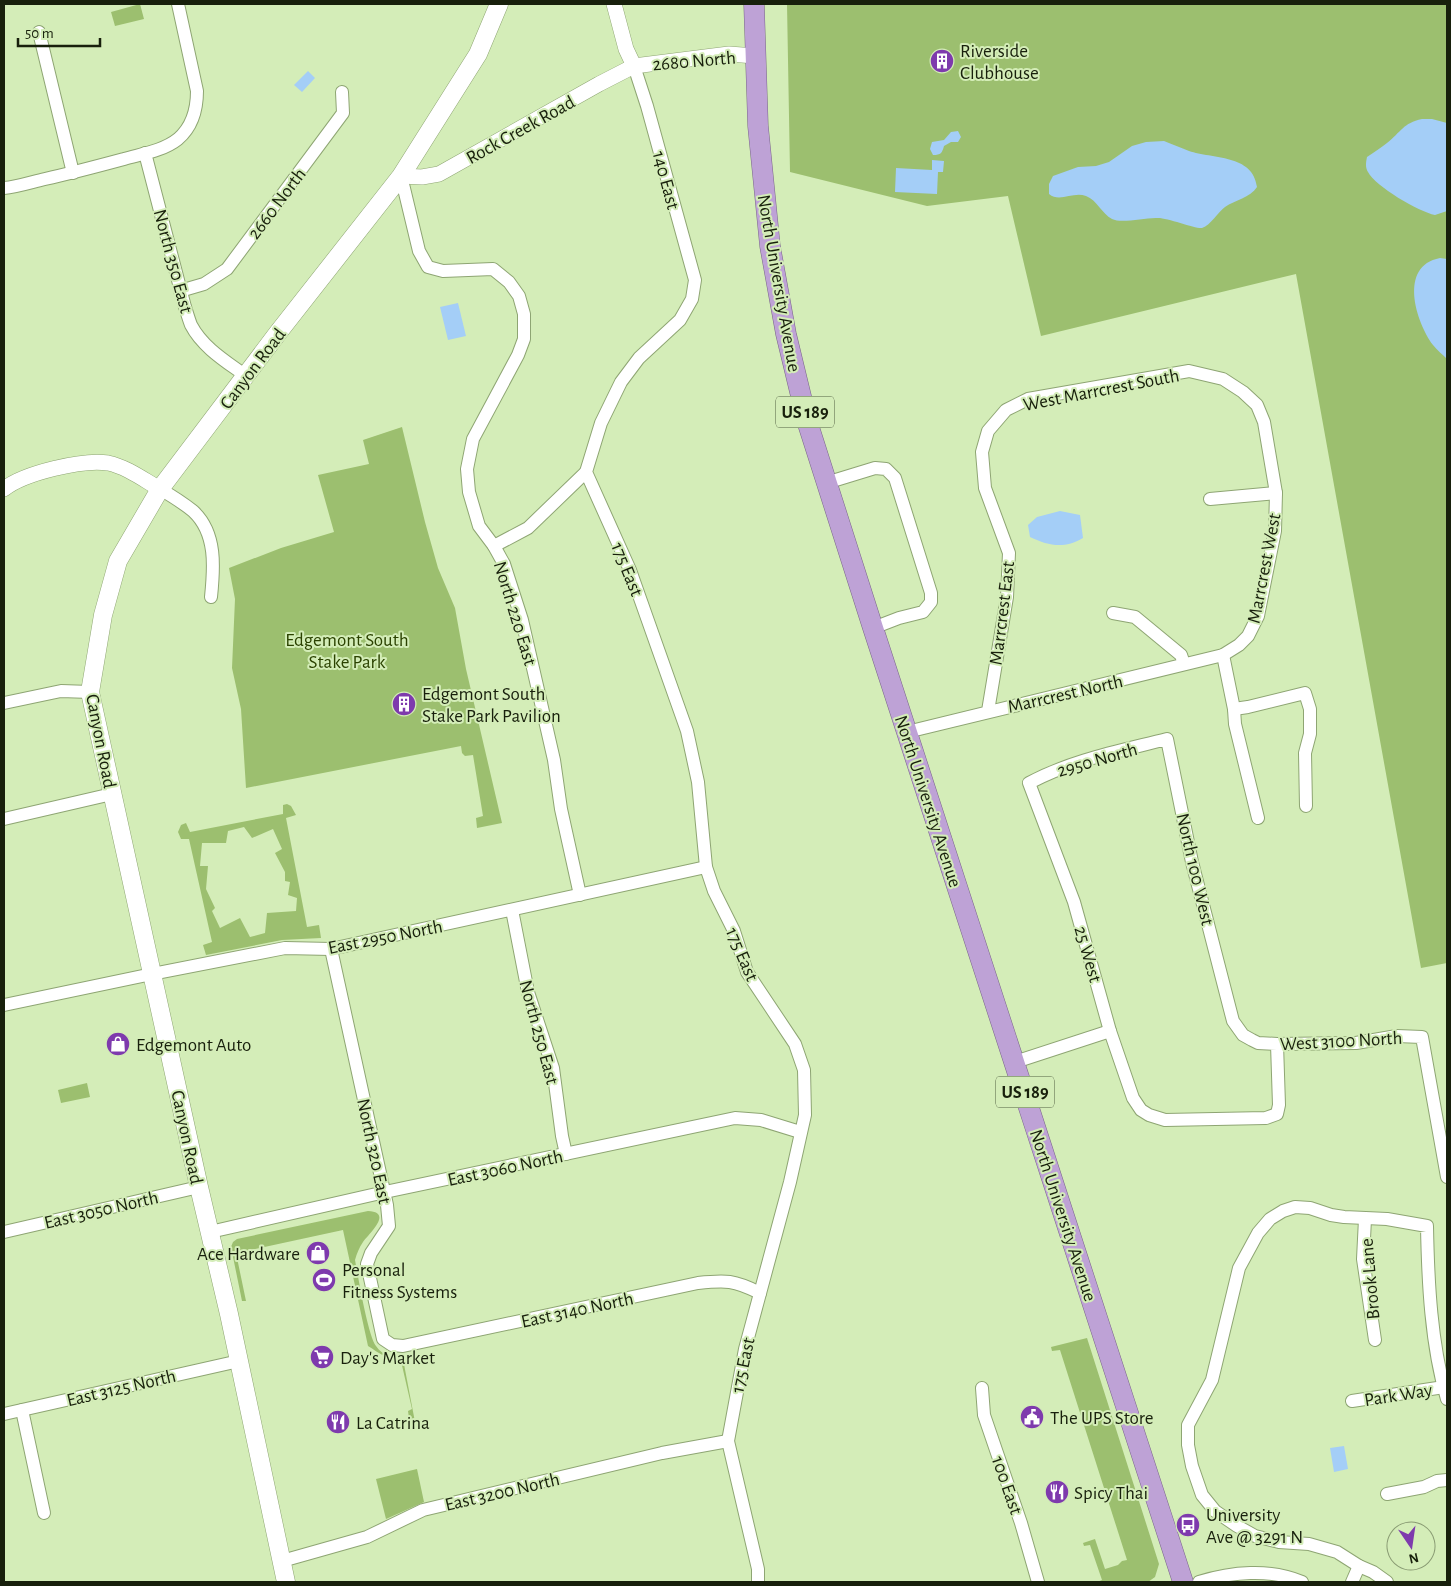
<svg xmlns="http://www.w3.org/2000/svg" width="1451" height="1586" font-family="'Alegreya Sans',sans-serif">
<style>
.green{fill:#9cbf6f;fill-rule:evenodd}
.water{fill:#a4cef7}
.lines{fill:none;stroke-linecap:round;stroke-linejoin:round}
.minor-casing{stroke:#8ea573;stroke-width:14}
.tertiary-casing{stroke:#8ea573;stroke-width:16}
.secondary-casing{stroke:#8ea573;stroke-width:19}
.trunk-casing{stroke:#796688;stroke-width:21}
.minor{stroke:#fff;stroke-width:12}
.tertiary{stroke:#fff;stroke-width:15}
.secondary{stroke:#fff;stroke-width:18}
.trunk{stroke:#bea2d6;stroke-width:20}
.labels{text-anchor:middle;stroke-width:4;stroke-linejoin:round;paint-order:stroke}
.shield{fill:#d4edb8;stroke:#505e40;stroke-width:1}
.shield-label{font-size:18px;font-weight:bold;fill:#18200c}
.poi-label{font-size:19px;fill:#18200c;stroke:#d4edb8;text-anchor:start}
.street-label{font-size:19px;fill:#18200c;stroke:#d4edb8}
.park-label{font-size:19px;fill:#2b4200;stroke:#d4edb8}
</style>
<rect width="100%" height="100%" fill="#d4edb8"/>
<g class="green">
<polygon points="140,4 144,19 115,26 111,12"/>
<polygon points="787,4 1447,4 1447,963 1421,968 1296,274 1041,336 1008,196 927,206 790,172"/>
<polygon points="402,427 425,522 438,568 455,608 466,669 502,823 477,828 476,818 483,816 473,755 465,756 462,753 461,746 246,788 241,709 232,668 235,599 229,568 281,548 334,532 318,475 369,464 363,440"/>
<path d="M287,804L291,806L296,815L286,818L307,927L319,925L321,938L282,940L206,955L203,945L212,942L189,839H181L178,832L181,825L186,823L190,832L283,814V805ZM244,827L252,838L273,829L282,849L275,853L285,872V881L290,882L288,895L297,898L296,911L267,913L265,933L250,937L240,918L220,928L212,911L215,908L206,889L208,866H200L202,843H226L228,831Z"/>
<polygon points="87,1083 90,1097 61,1103 58,1090"/>
<path d="M368,1211C394,1212 368,1235 363,1242C359,1248 357,1253 355,1260C358,1276 368,1336 376,1346C383,1356 392,1358 403,1359L415,1422L409,1418L408,1411L412,1409L401,1361C388,1360 379,1353 368,1346L343,1230L236,1253L246,1301H242L231,1247L233,1242L237,1239Z"/>
<polygon points="1087,1338 1159,1564 1155,1577 1148,1582 1097,1582 1102,1580 1090,1545 1084,1546 1083,1543 1095,1539 1105,1569 1118,1565 1122,1561 1127,1560 1060,1350 1052,1351 1051,1347"/>
<polygon points="417,1469 424,1502 386,1519 376,1479"/>
</g>
<g class="water">
<polygon points="308,71 315,78 302,92 294,85"/>
<path d="M1422,119H1432L1447,123V211L1435,215C1419,212 1375,186 1368,172C1365,167 1366,162 1367,157C1374,152 1381,148 1387,143C1401,132 1403,123 1422,119Z"/>
<path d="M958,131L961,137L958,142H951L944,146C942,153 941,155 933,155L930,149L932,142L944,140L951,132Z"/>
<path d="M1164,141C1172,144 1181,148 1189,151C1212,159 1253,154 1257,187C1250,198 1235,200 1225,207C1218,212 1211,225 1202,228C1196,229 1168,218 1158,218C1146,217 1122,224 1112,219C1102,214 1097,200 1086,196C1073,191 1060,203 1049,194V184L1053,176L1078,167L1096,166L1109,162L1132,146L1146,142Z"/>
<polygon points="932,160 944,161 943,172 938,172 937,194 895,192 896,168 932,170"/>
<path d="M1440,258L1447,259V359C1443,355 1437,350 1433,345C1416,322 1398,266 1440,258Z"/>
<polygon points="458,303 466,336 448,340 440,307"/>
<path d="M1060,511L1080,515L1083,538C1064,549 1049,546 1030,537L1028,525L1037,517Z"/>
<polygon points="1344,1446 1348,1469 1334,1472 1330,1448"/>
</g>
<g class="lines">
<g class="minor-casing">
<g id="minor">
<polyline points="39,32 73,173"/>
<polyline points="634,66 647,106 695,280 692,299 680,320 639,358 621,382 601,423 586,472 630,570 687,731 698,782 706,867 714,891 734,931 747,972 795,1044 804,1070 805,1115 790,1182 745,1349 728,1441 758,1569 758,1582"/>
<path d="M145,153L185,307C187,313 189,320 191,325C203,348 227,362 246,376"/>
<polyline points="401,176 419,251 428,267 443,271 493,269 509,282 519,296 524,314 524,339 518,355 473,439 467,469 469,492 479,526 494,546 504,564 522,620 554,760 561,809 580,895"/>
<path d="M4,188C17,187 32,182 45,179C72,173 98,166 124,159C141,154 163,151 178,139C192,127 197,109 197,91L178,4"/>
<polyline points="180,291 204,284 227,269 343,113 342,92"/>
<polyline points="826,483 875,468 886,469 895,478 931,593 931,602 923,612 899,618 873,628"/>
<path d="M160,489C172,496 183,503 193,511C217,533 214,568 211,597"/>
<polyline points="1210,499 1276,493"/>
<polyline points="494,546 528,528 586,472"/>
<polyline points="1113,613 1135,617 1181,655 1184,664"/>
<polyline points="1223,655 1234,709 1235,724 1258,818"/>
<polyline points="4,703 61,691 90,692"/>
<polyline points="1234,709 1248,707 1305,693 1310,709 1310,734 1305,753 1306,806"/>
<polyline points="907,732 1223,655 1239,645 1248,636 1258,616 1275,531 1276,493 1264,422 1257,405 1243,392 1223,379 1189,371 1028,399 1006,410 988,431 982,452 985,488 1009,553 1007,597 988,711"/>
<polyline points="4,819 112,794"/>
<polyline points="512,910 528,992 553,1068 562,1136 566,1154"/>
<path d="M331,949L387,1205L389,1226L371,1253L367,1264L383,1339L392,1345L403,1346L698,1283C726,1280 734,1280 760,1293"/>
<polyline points="4,1005 152,974 285,948 331,949 706,867"/>
<path d="M1277,1044L1279,1105L1277,1114L1266,1118L1165,1120L1149,1115L1141,1110L1133,1098L1110,1031L1074,902L1029,783C1072,760 1120,751 1167,739L1192,862L1233,1021L1243,1035L1252,1040L1258,1043L1277,1044L1356,1043L1397,1036L1422,1037L1447,1177"/>
<polyline points="1015,1062 1110,1031"/>
<polyline points="1365,1219 1363,1259 1375,1340"/>
<polyline points="4,1232 199,1187"/>
<polyline points="210,1232 385,1192 735,1118 761,1120 800,1132"/>
<polyline points="982,1388 984,1415 1021,1523 1038,1582"/>
<polyline points="1352,1401 1444,1387"/>
<polyline points="22,1410 44,1513"/>
<polyline points="4,1414 239,1361"/>
<polyline points="1387,1494 1424,1487 1437,1481 1447,1480"/>
<polyline points="282,1561 367,1537 423,1510 662,1453 728,1441"/>
<path d="M1199,1582C1231,1572 1270,1568 1302,1582"/>
<polyline points="1352,1582 1359,1566"/>
<path d="M1387,1582L1373,1572L1359,1566L1337,1552L1309,1544L1279,1542L1255,1536L1237,1526L1215,1511L1202,1495L1192,1466L1188,1445V1425L1212,1380L1239,1268L1258,1233L1270,1219L1283,1211L1295,1207L1310,1208L1331,1215L1344,1217L1387,1219L1427,1226C1428,1282 1431,1345 1447,1399"/>
</g>
</g>
<g class="tertiary-casing">
<g id="tertiary">
<polyline points="614,4 626,49 634,66"/>
<polyline points="401,176 422,177 439,174 599,84 634,66 729,54 755,56"/>
<path d="M4,489C24,473 83,459 108,463C127,467 144,480 160,489"/>
</g>
</g>
<g class="secondary-casing">
<polyline id="secondary" points="286,1582 229,1314 199,1187 90,692 103,615 118,561 160,489 277,334 401,176 478,54 499,4"/>
</g>
<g class="trunk-casing">
<polyline id="trunk" points="754,4 758,126 770,246 786,334 807,421 873,628 1183,1582"/>
</g>
<use href="#minor" class="minor"/>
<use href="#tertiary" class="tertiary"/>
<use href="#secondary" class="secondary"/>
<use href="#trunk" class="trunk"/>
</g>
<defs>
<g id="building-disc" transform="scale(1.25)"><circle r="9.5" fill="#7e3aad" stroke="#d4edb8"/><path d="M-4-6H4V6H1V3H-1V6H-4ZM-2.5-4.3h1.7v1.8h-1.7ZM.8-4.3h1.7v1.8H.8ZM-2.5-1h1.7V.8h-1.7ZM.8-1h1.7V.8H.8Z" fill="#fff"/></g>
<g id="shop-disc" transform="scale(1.25)"><circle r="9.5" fill="#7e3aad" stroke="#d4edb8"/><path d="M-5-2.5h2.3a2.7 3.5 0 0 1 5.4 0H5L5.5 6h-11ZM-1.5-2.5h3a1.5 2.3 0 0 0-3 0Z" fill="#fff"/></g>
<g id="stadium-disc" transform="scale(1.25)"><circle r="9.5" fill="#7e3aad" stroke="#d4edb8"/><path d="M0-5a6.5 5 0 1 0 0 10a6.5 5 0 1 0 0-10ZM-3.5-1.8h7v3.6h-7Z" fill="#fff"/></g>
<g id="supermarket-disc" transform="scale(1.25)"><circle r="9.5" fill="#7e3aad" stroke="#d4edb8"/><path d="M-6-5.5h2.5l.6 2H6L4.5 2H-2.5L-4.4-4H-6ZM-1.5 3.2a1.3 1.3 0 1 0 .1 0ZM3 3.2a1.3 1.3 0 1 0 .1 0Z" fill="#fff"/></g>
<g id="civic-disc" transform="scale(1.25)"><circle r="9.5" fill="#7e3aad" stroke="#d4edb8"/><path d="M-.6-6.5H3V-4.5H.6V-3L4-1V1h2V6H-6V1h2V-1L-.6-3ZM-1.2 2.5V6h2.4V2.5Z" fill="#fff"/></g>
<g id="restaurant-disc" transform="scale(1.25)"><circle r="9.5" fill="#7e3aad" stroke="#d4edb8"/><path d="M-5-6h1v4h1v-4h1v4h1v-4h1v5L-1.5 .5V6h-2V.5L-5-1ZM5-6V6H3V1.5H1.5Q1.5-4 5-6Z" fill="#fff"/></g>
<g id="bus-disc" transform="scale(1.25)"><circle r="9.5" fill="#7e3aad" stroke="#d4edb8"/><path d="M-5-6H5V4H4V6H2V4H-2V6H-4V4H-5ZM-3.5-4V0h7V-4ZM-3.5 1.2v1.5H-2V1.2ZM2 1.2v1.5H3.5V1.2Z" fill="#fff"/></g>
</defs>
<g fill-rule="evenodd">
<use href="#building-disc" x="942" y="61"/>
<use href="#building-disc" x="404" y="704"/>
<use href="#shop-disc" x="118" y="1044"/>
<use href="#shop-disc" x="318" y="1253"/>
<use href="#stadium-disc" x="324" y="1280"/>
<use href="#supermarket-disc" x="322" y="1357"/>
<use href="#civic-disc" x="1032" y="1417"/>
<use href="#restaurant-disc" x="338" y="1422"/>
<use href="#restaurant-disc" x="1057" y="1492"/>
<use href="#bus-disc" x="1188" y="1525"/>
</g>
<g class="labels">
<g class="shield">
<rect x="776" y="396.5" width="58" height="31" rx="4"/>
<rect x="996" y="1076.5" width="58" height="31" rx="4"/>
</g>
<g class="shield-label">
<text x="805" y="418">US 189</text>
<text x="1025" y="1098">US 189</text>
</g>
<g class="poi-label">
<text x="960" y="57">Riverside<tspan x="960" dy="22">Clubhouse</tspan></text>
<text x="422" y="700">Edgemont South<tspan x="422" dy="22">Stake Park Pavilion</tspan></text>
<text x="136" y="1051">Edgemont Auto</text>
<text x="300" y="1260" text-anchor="end">Ace Hardware</text>
<text x="342" y="1276">Personal<tspan x="342" dy="22">Fitness Systems</tspan></text>
<text x="340" y="1364">Day's Market</text>
<text x="1050" y="1424">The UPS Store</text>
<text x="356" y="1429">La Catrina</text>
<text x="1074" y="1499">Spicy Thai</text>
<text x="1206" y="1521">University<tspan x="1206" dy="22">Ave @ 3291 N</tspan></text>
</g>
<g class="street-label">
<text transform="translate(694 60) rotate(-5)" y="7">2680 North</text>
<text transform="translate(520 129) rotate(-29)" y="7">Rock Creek Road</text>
<text transform="translate(667 180) rotate(75)" y="7">140 East</text>
<text transform="translate(276 203) rotate(-53)" y="7">2660 North</text>
<text transform="translate(174 261) rotate(75)" y="7">North 350 East</text>
<text transform="translate(780 283) rotate(80)" y="7">North University Avenue</text>
<text transform="translate(252 368) rotate(-53)" y="7">Canyon Road</text>
<text transform="translate(1101 389) rotate(-11)" y="7">West Marrcrest South</text>
<text transform="translate(1263 568) rotate(-79)" y="7">Marrcrest West</text>
<text transform="translate(628 569) rotate(68)" y="7">175 East</text>
<text transform="translate(516 613) rotate(73)" y="7">North 220 East</text>
<text transform="translate(1001 613) rotate(-83)" y="7">Marrcrest East</text>
<text transform="translate(1065 693) rotate(-13)" y="7">Marrcrest North</text>
<text transform="translate(102 741) rotate(79)" y="7">Canyon Road</text>
<text transform="translate(1097 759) rotate(-16)" y="7">2950 North</text>
<text transform="translate(929 801) rotate(72)" y="7">North University Avenue</text>
<text transform="translate(1196 869) rotate(77)" y="7">North 100 West</text>
<text transform="translate(385 936) rotate(-11)" y="7">East 2950 North</text>
<text transform="translate(743 954) rotate(67)" y="7">175 East</text>
<text transform="translate(1089 954) rotate(74)" y="7">25 West</text>
<text transform="translate(540 1032) rotate(75)" y="7">North 250 East</text>
<text transform="translate(1341 1040) rotate(-3)" y="7">West 3100 North</text>
<text transform="translate(188 1137) rotate(78)" y="7">Canyon Road</text>
<text transform="translate(375 1151) rotate(78)" y="7">North 320 East</text>
<text transform="translate(505 1167) rotate(-12)" y="7">East 3060 North</text>
<text transform="translate(101 1209) rotate(-13)" y="7">East 3050 North</text>
<text transform="translate(1064 1215) rotate(72)" y="7">North University Avenue</text>
<text transform="translate(1369 1279) rotate(-95)" y="7">Brook Lane</text>
<text transform="translate(577 1309) rotate(-12)" y="7">East 3140 North</text>
<text transform="translate(742 1365) rotate(-78)" y="7">175 East</text>
<text transform="translate(121 1387) rotate(-13)" y="7">East 3125 North</text>
<text transform="translate(1398 1394) rotate(-9)" y="7">Park Way</text>
<text transform="translate(1008 1485) rotate(71)" y="7">100 East</text>
<text transform="translate(502 1491) rotate(-13)" y="7">East 3200 North</text>
</g>
<g class="park-label">
<text x="347" y="646">Edgemont South<tspan x="347" dy="22">Stake Park</tspan></text>
</g>
</g>
<rect width="1451" height="1586" fill="none" stroke="#18200c" stroke-width="10"/>
<g transform="translate(1411 1546) rotate(167)"><circle r="24" fill="#d4edb8" stroke="#899b73"/>
<path d="M0-4L9 19L0 12L-9 19Z" fill="#7e3aad"/>
<text y="-8" font-size="14" font-weight="bold" text-anchor="middle" fill="#18200c">N</text>
</g>
<path d="M18 38v8h82v-8" fill="none" stroke="#18200c" stroke-width="2.5"/>
<text x="25" y="38" font-size="15" fill="#18200c" stroke="#d4edb8" stroke-width="4" paint-order="stroke">50 m</text>
</svg>
